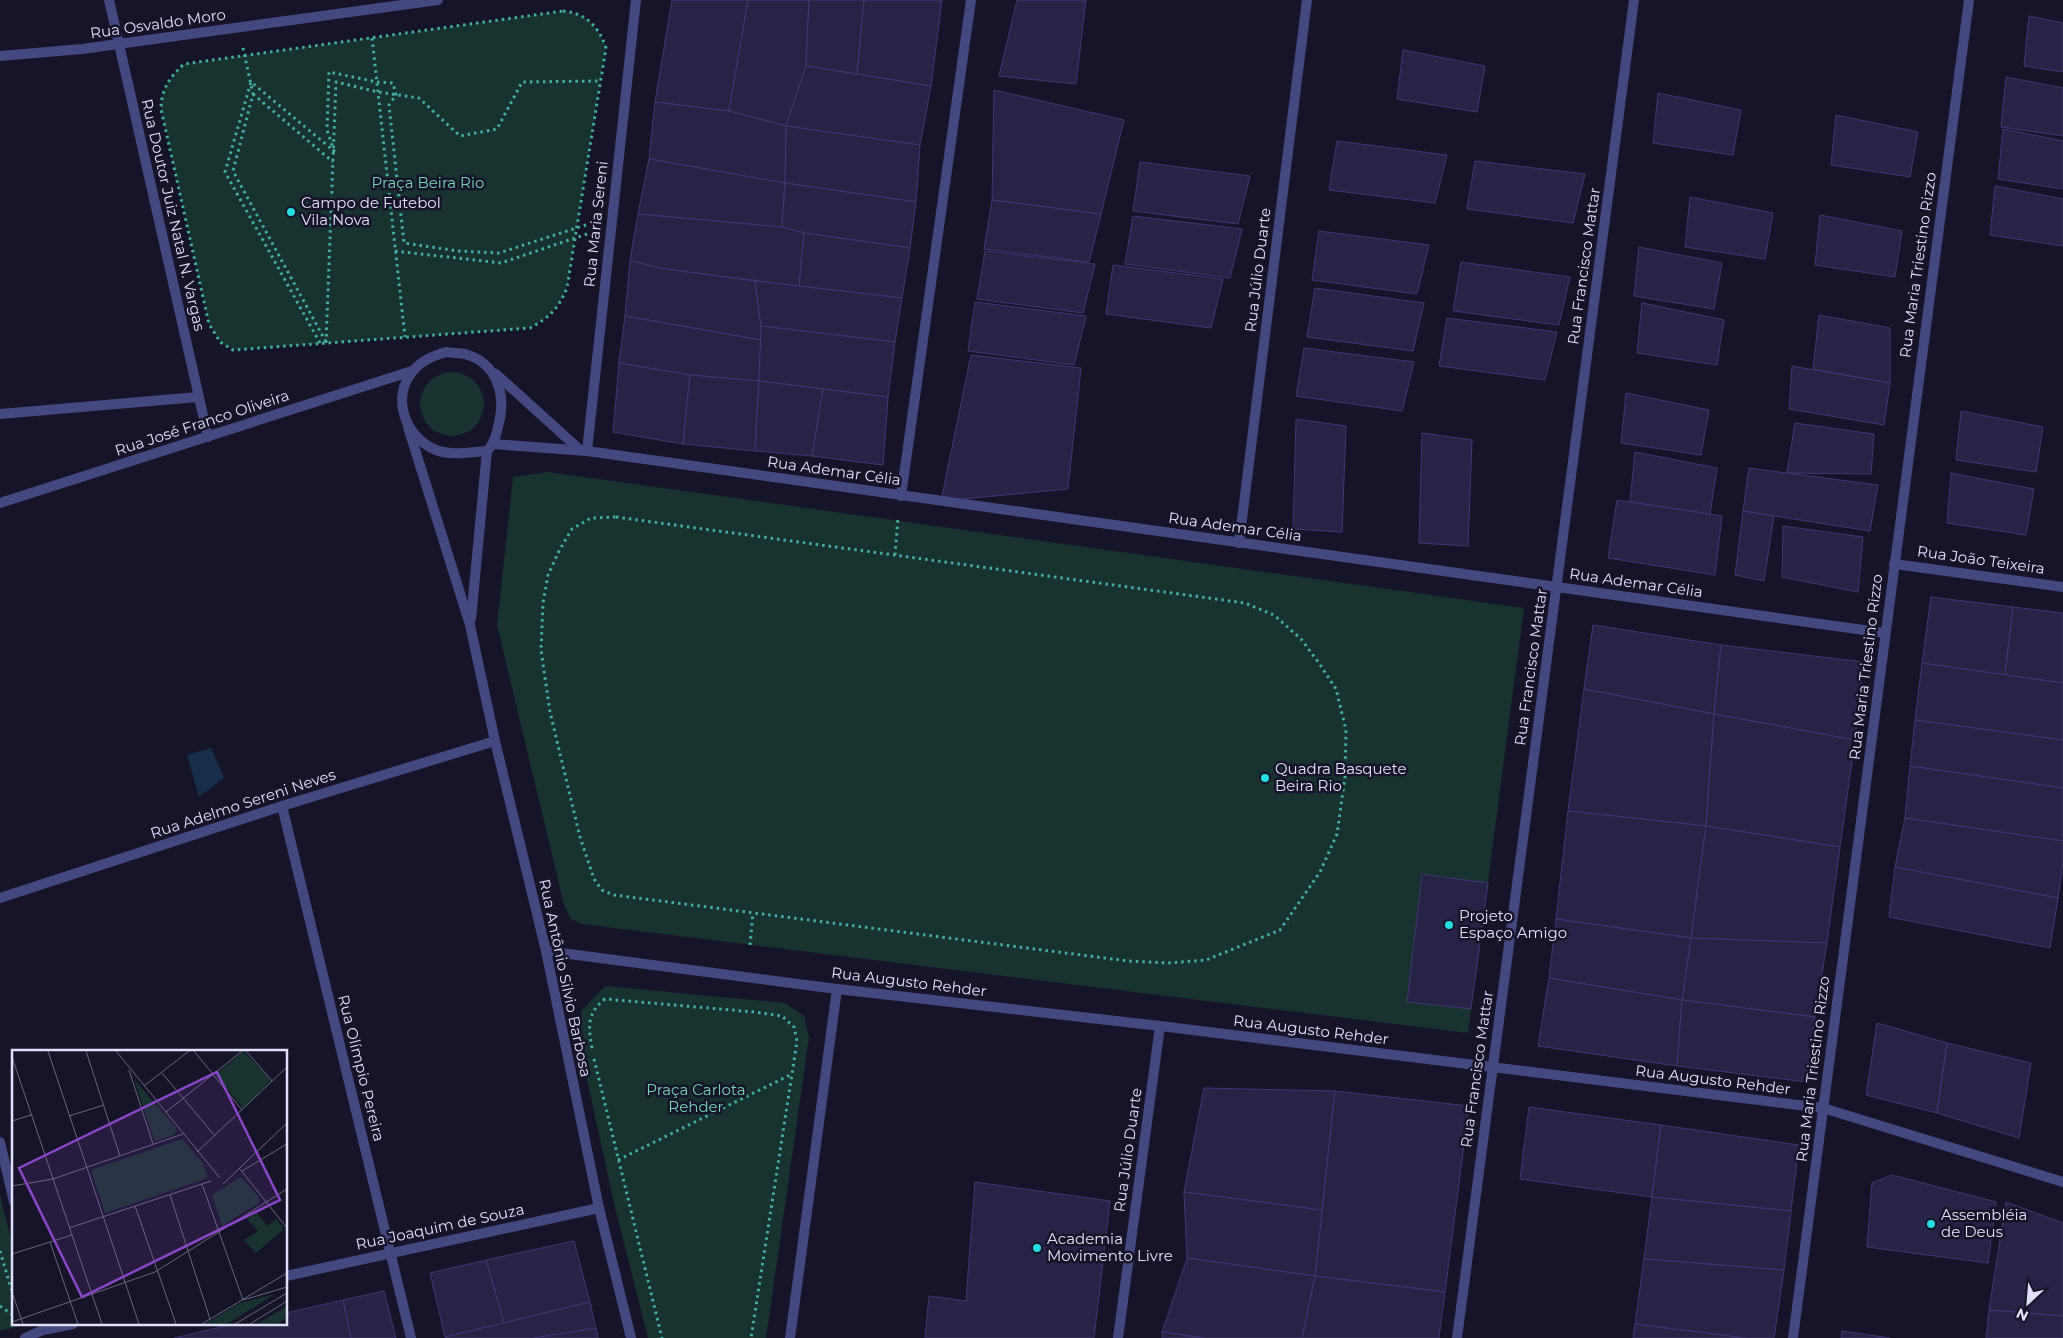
<svg xmlns="http://www.w3.org/2000/svg" width="2063" height="1338" font-family="Montserrat,sans-serif">
<style>
.green{fill:#18322f}
.water{fill:#162e4a}
.building{fill:#272347;stroke:#3f3870}
.lines{fill:none;stroke-linecap:round;stroke-linejoin:round}
.path{stroke:#41ae9f;stroke-width:3;stroke-dasharray:2.5 4;stroke-linecap:butt}
.street{stroke:#454781;stroke-width:10}
.poi-dot{fill:#24dee3;stroke:#161428;stroke-width:2}
.labels{text-anchor:middle;stroke-width:5;stroke-linejoin:round;paint-order:stroke}
.street-label{font-size:15px;fill:#e1e0fb;stroke:#161428}
.park-label{font-size:15px;fill:#74d3b4;stroke:#161428}
.poi-label{font-size:15px;fill:#e1e0fb;stroke:#161428;text-anchor:start}
.inset-road{fill:none;stroke:#67667c;stroke-width:1}
.view{fill:#8a47c8;fill-opacity:0.15;stroke:#8a47c8;stroke-width:2.5}
.inset-edge{fill:none;stroke:#e1e0fb;stroke-width:2.5}
</style>
<rect width="100%" height="100%" fill="#161428"/>
<g class="green">
<path d="M563,11C586,13 599,27 606,48L567,288C558,309 550,317 530,328L233,350L220,342L209,324L161,109C161,89 170,77 184,64Z"/>
<circle cx="452" cy="404" r="32"/>
<polygon points="548,472 1524,608 1468,1033 582,924 571,919 564,905 497,625 513,477"/>
<polygon points="605,986 785,1003 804,1016 809,1037 766,1338 648,1338 614,1203 578,1039 582,1010"/>
<polygon points="0,1196 14,1249 14,1324 27,1324 0,1331"/>
</g>
<polygon class="water" points="211,748 224,778 199,797 187,755"/>
<g class="building">
<polygon points="672,0 748,0 729,111 655,102"/>
<polygon points="748,0 809,0 806,66 786,126 729,111"/>
<polygon points="809,0 864,0 857,74 806,66"/>
<polygon points="864,0 942,0 931,86 857,74"/>
<polygon points="1017,0 1086,0 1076,84 999,76"/>
<polygon points="2029,16 2063,23 2063,72 2024,66"/>
<polygon points="1403,50 1485,66 1477,112 1397,99"/>
<polygon points="806,66 931,86 920,145 786,126"/>
<polygon points="2006,77 2063,88 2063,136 2001,127"/>
<polygon points="994,90 1124,120 1101,214 992,200"/>
<polygon points="1658,93 1741,110 1733,155 1653,143"/>
<polygon points="655,102 729,111 786,126 785,183 649,159"/>
<polygon points="1836,115 1918,132 1910,177 1831,165"/>
<polygon points="786,126 920,145 916,202 785,183"/>
<polygon points="2003,129 2063,141 2063,189 1998,179"/>
<polygon points="1337,141 1447,155 1435,203 1329,190"/>
<polygon points="649,159 785,183 782,227 638,214"/>
<polygon points="1475,161 1585,174 1573,223 1467,209"/>
<polygon points="1140,162 1250,176 1238,224 1133,211"/>
<polygon points="785,183 916,202 910,248 804,233 782,227"/>
<polygon points="1995,186 2063,199 2063,246 1990,235"/>
<polygon points="1690,197 1773,213 1765,259 1685,247"/>
<polygon points="992,200 1101,214 1089,262 984,249"/>
<polygon points="638,214 782,227 804,233 799,286 658,268 630,260"/>
<polygon points="1820,215 1902,231 1895,277 1815,265"/>
<polygon points="1133,216 1242,229 1230,278 1125,264"/>
<polygon points="1319,231 1429,245 1417,294 1312,280"/>
<polygon points="804,233 910,248 902,298 799,286"/>
<polygon points="1639,247 1722,263 1714,309 1634,296"/>
<polygon points="985,251 1095,264 1083,313 977,299"/>
<polygon points="630,260 658,268 755,281 761,326 761,340 625,316"/>
<polygon points="1461,262 1570,277 1559,325 1453,311"/>
<polygon points="1113,265 1223,279 1211,328 1106,314"/>
<polygon points="755,281 902,298 895,342 761,326"/>
<polygon points="1315,288 1424,303 1413,351 1307,337"/>
<polygon points="975,302 1086,316 1074,365 968,351"/>
<polygon points="1642,303 1724,320 1717,365 1637,353"/>
<polygon points="1819,315 1890,328 1890,383 1813,369"/>
<polygon points="625,316 761,340 759,381 690,375 619,363"/>
<polygon points="1447,318 1557,332 1545,380 1439,366"/>
<polygon points="761,326 895,342 888,397 759,381"/>
<polygon points="1304,348 1414,362 1402,411 1296,396"/>
<polygon points="971,355 1081,368 1068,489 941,501"/>
<polygon points="619,363 690,375 683,444 613,432"/>
<polygon points="1792,366 1890,383 1884,425 1789,409"/>
<polygon points="690,375 759,381 755,451 683,444"/>
<polygon points="759,381 823,389 812,456 755,451"/>
<polygon points="823,389 888,397 883,465 812,456"/>
<polygon points="1626,393 1709,410 1701,455 1621,443"/>
<polygon points="1961,411 2043,427 2036,472 1956,460"/>
<polygon points="1296,419 1346,426 1342,532 1293,529"/>
<polygon points="1795,423 1874,434 1871,474 1787,473"/>
<polygon points="1422,433 1472,440 1468,546 1419,543"/>
<polygon points="1635,452 1717,468 1710,514 1630,502"/>
<polygon points="1749,468 1878,485 1870,531 1743,511"/>
<polygon points="1951,473 2034,489 2026,535 1947,523"/>
<polygon points="1617,500 1722,516 1715,575 1608,558"/>
<polygon points="1743,511 1774,516 1764,581 1735,575"/>
<polygon points="1783,526 1863,537 1858,592 1782,577"/>
<polygon points="1931,597 2013,607 2005,675 1922,663"/>
<polygon points="2013,607 2063,613 2063,683 2005,675"/>
<polygon points="1593,625 1721,645 1714,714 1584,689"/>
<polygon points="1721,645 1864,662 1855,740 1714,714"/>
<polygon points="1922,663 2063,683 2063,740 1915,720"/>
<polygon points="1584,689 1714,714 1706,826 1568,811"/>
<polygon points="1714,714 1855,740 1840,847 1706,826"/>
<polygon points="1915,720 2063,740 2063,788 1910,766"/>
<polygon points="1910,766 2063,788 2063,841 1905,818"/>
<polygon points="1568,811 1706,826 1691,938 1556,919"/>
<polygon points="1905,818 2063,841 2063,862 2058,898 1895,867"/>
<polygon points="1706,826 1840,847 1827,943 1691,938"/>
<polygon points="1895,867 2058,898 2050,948 1889,917"/>
<polygon points="1422,874 1488,883 1471,1009 1407,1002"/>
<polygon points="1556,919 1691,938 1682,1000 1549,978"/>
<polygon points="1691,938 1827,943 1815,1017 1682,1000"/>
<polygon points="1549,978 1682,1000 1677,1066 1538,1046"/>
<polygon points="1682,1000 1815,1017 1807,1082 1677,1066"/>
<polygon points="1877,1023 1947,1043 1937,1113 1866,1095"/>
<polygon points="1947,1043 2031,1063 2019,1138 1937,1113"/>
<polygon points="1204,1088 1335,1091 1322,1210 1184,1192"/>
<polygon points="1335,1091 1469,1106 1445,1292 1315,1276"/>
<polygon points="1529,1107 1661,1125 1652,1197 1520,1179"/>
<polygon points="1661,1125 1799,1145 1791,1211 1652,1197"/>
<polygon points="1892,1175 1996,1202 1988,1263 1867,1247 1872,1183"/>
<polygon points="975,1182 1110,1201 1094,1338 925,1338 929,1296 966,1301"/>
<polygon points="1184,1192 1322,1210 1315,1276 1187,1258"/>
<polygon points="1652,1197 1791,1211 1784,1270 1644,1259"/>
<polygon points="2006,1202 2063,1223 2063,1316 1989,1310"/>
<polygon points="574,1241 590,1302 504,1323 486,1260"/>
<polygon points="1187,1258 1315,1276 1302,1338 1204,1338 1162,1332"/>
<polygon points="1644,1259 1784,1270 1774,1338 1745,1338 1635,1324"/>
<polygon points="486,1260 504,1323 445,1337 430,1273"/>
<polygon points="1315,1276 1445,1292 1439,1338 1302,1338"/>
<polygon points="384,1291 396,1338 351,1338 343,1300"/>
<polygon points="343,1300 351,1338 174,1338 234,1324 286,1324 286,1313"/>
<polygon points="590,1302 598,1338 446,1338 445,1337"/>
<polygon points="1989,1310 2063,1316 2063,1338 1986,1338"/>
<polygon points="1635,1324 1745,1338 1633,1338"/>
<polygon points="596,1328 598,1338 533,1338"/>
<polygon points="1842,1331 1890,1338 1841,1338"/>
<polygon points="1162,1332 1204,1338 1162,1338"/>
</g>
<g class="lines">
<g class="path">
<path d="M563,11C586,13 599,27 606,48L567,288C558,309 550,317 530,328L233,350L220,342L209,324L161,109C161,89 170,77 184,64Z"/>
<polyline points="372,38 405,337"/>
<polyline points="243,48 253,94 233,171 326,342"/>
<polyline points="253,94 333,162"/>
<polyline points="395,251 501,263 587,234"/>
<polyline points="320,343 225,172 251,82 334,151 327,130 329,72 377,82 393,83 396,95 389,105 404,243 458,251 499,253 589,224"/>
<polyline points="326,343 336,82 378,92 419,98 460,136 497,129 522,82 600,81"/>
<polygon points="616,517 1245,603 1274,615 1301,639 1319,663 1336,689 1346,730 1345,777 1337,834 1320,872 1280,930 1206,960 1168,963 1128,961 614,895 602,890 594,879 580,837 550,712 541,650 543,603 548,575 559,551 572,529 591,518"/>
<polyline points="895,555 898,518"/>
<polyline points="750,945 753,913"/>
<path d="M592,1048C588,1026 587,1013 605,999L754,1012L782,1016L794,1027L797,1041L792,1074L751,1338"/>
<polyline points="594,1059 662,1338"/>
<polyline points="618,1160 792,1074"/>
<polyline points="0,1251 14,1298"/>
<polyline points="0,1306 14,1316"/>
</g>
<g class="street">
<polyline points="109,0 208,437"/>
<polyline points="0,56 82,49 438,0"/>
<path d="M446,352C452,353 459,353 465,354C497,363 506,394 499,423C496,434 495,443 487,451C471,452 451,456 436,450C406,438 390,398 413,371C422,360 433,356 446,352Z"/>
<polyline points="496,374 580,450"/>
<polyline points="0,414 198,397"/>
<polyline points="408,427 470,625 495,741 546,951 599,1208 631,1338"/>
<polyline points="493,444 587,451 1885,633"/>
<polyline points="587,451 636,0"/>
<polyline points="901,496 971,0"/>
<polyline points="0,503 412,371"/>
<polyline points="1239,543 1307,0"/>
<polyline points="1894,564 2063,587"/>
<polyline points="471,619 487,451"/>
<polyline points="282,806 411,1338"/>
<polyline points="0,898 282,806 495,741"/>
<polyline points="546,951 837,989 1160,1026 1823,1108 2063,1182"/>
<polyline points="0,1142 14,1202"/>
<polyline points="286,1276 599,1208"/>
<polyline points="25,1338 43,1330 73,1324"/>
<polyline points="790,1338 837,989"/>
<polyline points="1118,1338 1160,1026"/>
<polyline points="1457,1338 1634,0"/>
<polyline points="1793,1338 1969,0"/>
</g>
</g>
<g class="poi-dot">
<circle cx="291" cy="212" r="5"/>
<circle cx="1265" cy="778" r="5"/>
<circle cx="1449" cy="925" r="5"/>
<circle cx="1931" cy="1224" r="5"/>
<circle cx="1037" cy="1248" r="5"/>
</g>
<g class="labels">
<g class="street-label">
<text transform="translate(158 24) rotate(-8)" y="5">Rua Osvaldo Moro</text>
<text transform="translate(173 215) rotate(77)" y="5">Rua Doutor Juiz Natal N. Vargas</text>
<text transform="translate(596 224) rotate(-84)" y="5">Rua Maria Sereni</text>
<text transform="translate(1918 265) rotate(-82)" y="5">Rua Maria Triestino Rizzo</text>
<text transform="translate(1584 266) rotate(-82)" y="5">Rua Francisco Mattar</text>
<text transform="translate(1258 270) rotate(-83)" y="5">Rua Júlio Duarte</text>
<text transform="translate(202 423) rotate(-18)" y="5">Rua José Franco Oliveira</text>
<text transform="translate(834 471) rotate(8)" y="5">Rua Ademar Célia</text>
<text transform="translate(1235 527) rotate(8)" y="5">Rua Ademar Célia</text>
<text transform="translate(1981 560) rotate(8)" y="5">Rua João Teixeira</text>
<text transform="translate(1636 583) rotate(8)" y="5">Rua Ademar Célia</text>
<text transform="translate(1531 667) rotate(-82)" y="5">Rua Francisco Mattar</text>
<text transform="translate(1866 667) rotate(-83)" y="5">Rua Maria Triestino Rizzo</text>
<text transform="translate(243 804) rotate(-18)" y="5">Rua Adelmo Sereni Neves</text>
<text transform="translate(565 978) rotate(78)" y="5">Rua Antônio Silvio Barbosa</text>
<text transform="translate(909 982) rotate(7)" y="5">Rua Augusto Rehder</text>
<text transform="translate(1311 1030) rotate(7)" y="5">Rua Augusto Rehder</text>
<text transform="translate(361 1068) rotate(76)" y="5">Rua Olímpio Pereira</text>
<text transform="translate(1477 1069) rotate(-82)" y="5">Rua Francisco Mattar</text>
<text transform="translate(1813 1069) rotate(-83)" y="5">Rua Maria Triestino Rizzo</text>
<text transform="translate(1713 1080) rotate(7)" y="5">Rua Augusto Rehder</text>
<text transform="translate(1128 1150) rotate(-82)" y="5">Rua Júlio Duarte</text>
<text transform="translate(440 1227) rotate(-12)" y="5">Rua Joaquim de Souza</text>
</g>
<g class="park-label">
<text x="428" y="188">Praça Beira Rio</text>
<text x="696" y="1095">Praça Carlota<tspan x="696" dy="17">Rehder</tspan></text>
</g>
<g class="poi-label">
<text x="301" y="208">Campo de Futebol<tspan x="301" dy="17">Vila Nova</tspan></text>
<text x="1275" y="774">Quadra Basquete<tspan x="1275" dy="17">Beira Rio</tspan></text>
<text x="1459" y="921">Projeto<tspan x="1459" dy="17">Espaço Amigo</tspan></text>
<text x="1941" y="1220">Assembléia<tspan x="1941" dy="17">de Deus</tspan></text>
<text x="1047" y="1244">Academia<tspan x="1047" dy="17">Movimento Livre</tspan></text>
</g>
</g>
<g transform="translate(12 1050)">
<rect width="275" height="275" fill="#161428"/>
<path d="M231,1L259,30L231,58L203,25ZM122,29L164,78L163,84L145,91L142,89ZM170,89L191,113L196,128L93,163L79,120ZM229,127L247,147V153L210,176L200,145ZM245,163L255,176L264,169L272,179L244,203L232,190L246,181L235,169ZM263,244L215,274H193L228,253ZM275,256V268L265,274H245Z" fill="#18322f"/>
<path class="inset-road" d="M36,1L127,274M74,1L108,106M104,1L208,128M182,1L230,60M234,1L260,31M0,7L90,274M117,20L141,94M150,23L203,86M132,36L177,1M154,62L230,1M57,66L92,55M0,71L19,65M185,102L275,17M227,118L275,178M230,121L275,94M190,134L231,250M211,134L275,73M0,136L41,129L171,84M158,145L198,269M123,156L164,274M57,178L199,131M38,192L66,274M0,204L60,185M0,242L11,274M231,250L275,237M0,272L143,222L275,139M190,274L275,223M223,274L275,243M238,274L275,251"/>
<path class="view" d="M205,22L268,150L70,247L7,118Z"/>
<rect width="275" height="275" class="inset-edge"/>
</g>
<g transform="translate(2028 1303) rotate(206)" stroke="#161428" stroke-width="4" paint-order="stroke">
<path d="M0-4L9 19L0 12L-9 19Z" fill="#e1e0fb"/>
<text y="-8" font-size="14" font-weight="bold" text-anchor="middle" fill="#e1e0fb">N</text>
</g>
</svg>
